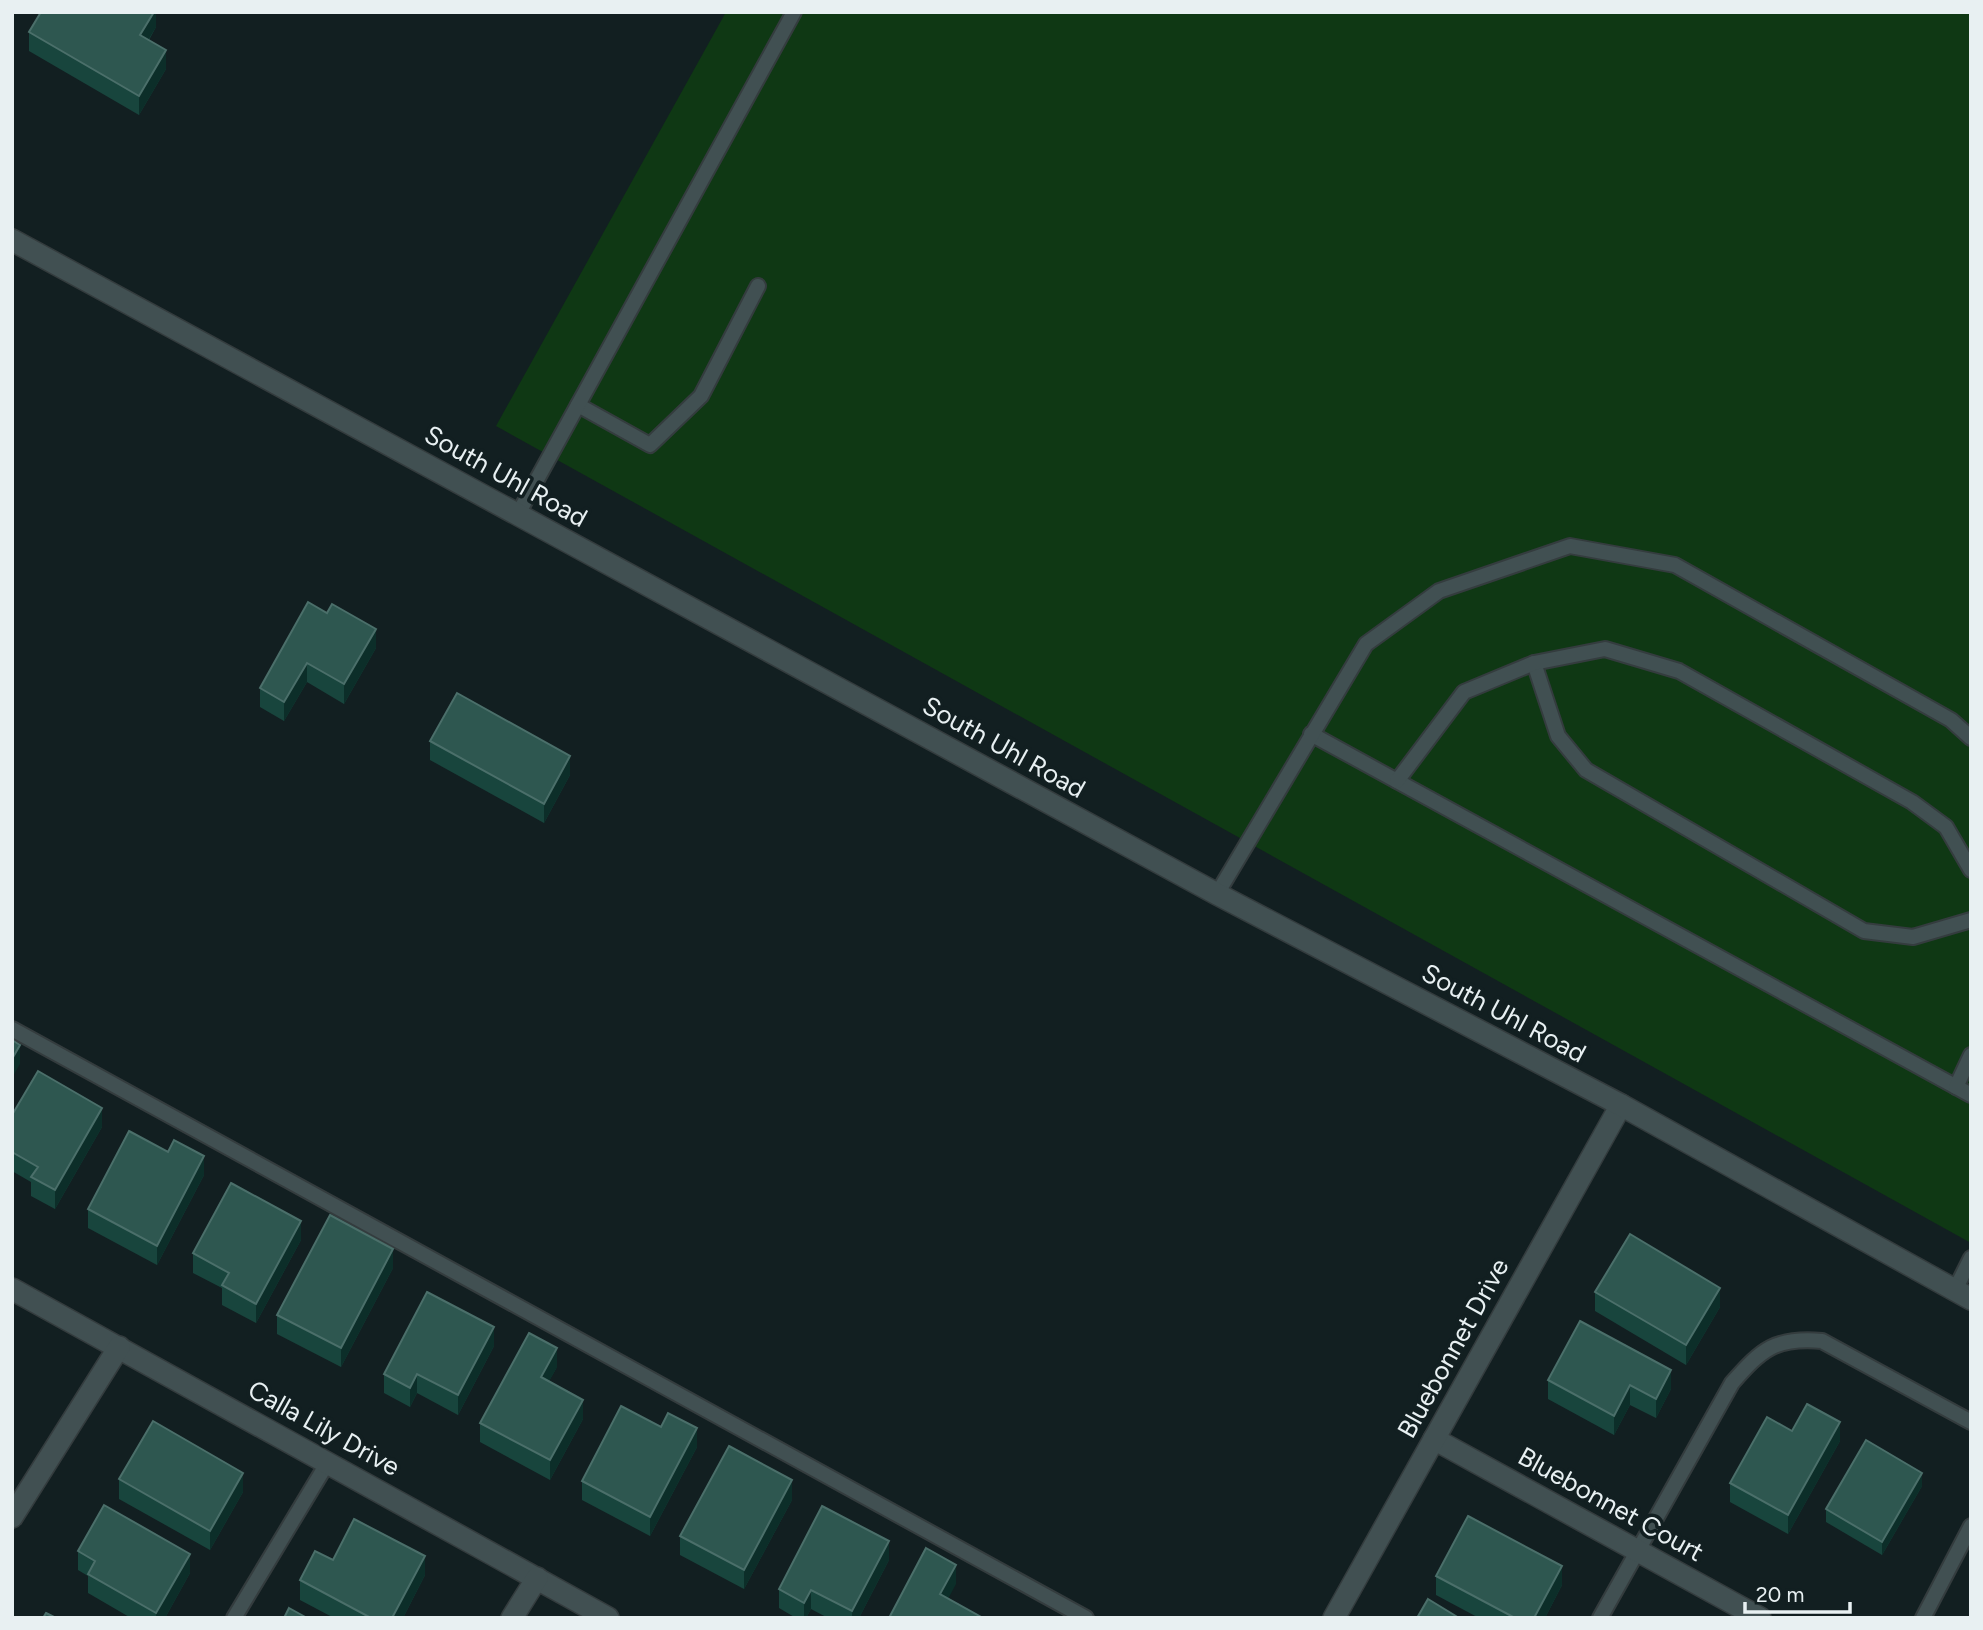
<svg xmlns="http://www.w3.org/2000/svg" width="1983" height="1630" font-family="Figtree,sans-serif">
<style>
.green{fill:#0f3814}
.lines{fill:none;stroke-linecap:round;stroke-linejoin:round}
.lane-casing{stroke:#343c3e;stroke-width:18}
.street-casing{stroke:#343c3e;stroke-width:24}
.secondary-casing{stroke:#343c3e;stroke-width:24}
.lane{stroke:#415052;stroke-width:14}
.street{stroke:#415052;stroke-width:21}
.secondary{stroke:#415052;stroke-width:21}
.wall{fill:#18453d}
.shaded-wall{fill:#0c2e29}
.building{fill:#2e5750;stroke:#4b6f6a;stroke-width:2}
.labels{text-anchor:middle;stroke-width:7;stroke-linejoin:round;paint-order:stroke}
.street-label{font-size:26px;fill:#e8f0f2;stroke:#121f21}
</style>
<rect width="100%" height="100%" fill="#121f21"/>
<polygon class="green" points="726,12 1971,12 1971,1243 496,426"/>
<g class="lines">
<g class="lane-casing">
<g id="lane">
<polyline points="578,405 650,445 701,396 758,286"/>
<polyline points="518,514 794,12"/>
<polyline points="1534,663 1558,736 1586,770 1864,931 1913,937 1971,920"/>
<polyline points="1311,734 1971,1095"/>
<polyline points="1397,781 1464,692 1534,663 1605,649 1679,671 1912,802 1946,827 1971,870"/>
<polyline points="1217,894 1366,644 1439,591 1570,546 1675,565 1951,720 1971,738"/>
<polyline points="12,1029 1086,1618"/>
<polyline points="1956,1087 1971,1055"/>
<polyline points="1955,1290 1971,1258"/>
<polyline points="234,1618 328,1462"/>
<path d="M1600,1618L1732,1383C1762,1349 1775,1337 1822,1341L1971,1422"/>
<polyline points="1923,1618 1971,1526"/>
</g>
</g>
<g class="street-casing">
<g id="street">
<polyline points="12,1289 608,1618"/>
<polyline points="1434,1439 1760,1618"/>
<polyline points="12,1517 119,1347"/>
<polyline points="512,1618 537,1578"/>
<polyline points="1334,1618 1621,1105"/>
</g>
</g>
<g class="secondary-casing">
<polyline id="secondary" points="12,240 1217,894 1621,1105 1971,1299"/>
</g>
<use href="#lane" class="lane"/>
<use href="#street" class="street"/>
<use href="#secondary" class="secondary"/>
</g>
<g class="wall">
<polygon points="156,12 156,27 149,40 166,69 139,115 29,51 29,32"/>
<polygon points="308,602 376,648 344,704 307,682 284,721 260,707 260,688"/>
<polygon points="430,741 570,775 544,823 430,760"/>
<polygon points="12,1115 102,1127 55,1209 31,1196 31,1182 12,1171"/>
<polygon points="204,1175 157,1265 88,1228 88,1209"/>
<polygon points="301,1240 256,1323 222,1305 222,1288 193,1273 193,1253"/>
<polygon points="393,1268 341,1367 277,1334 277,1315"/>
<polygon points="1595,1292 1720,1307 1686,1365 1595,1311"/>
<polygon points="494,1346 458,1415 417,1393 410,1407 384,1393 384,1374"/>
<polygon points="557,1367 549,1381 583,1419 550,1480 480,1442 480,1423"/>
<polygon points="1548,1380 1671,1389 1656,1418 1630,1405 1614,1435 1548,1399"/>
<polygon points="661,1427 697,1447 650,1536 582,1500 582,1481"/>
<polygon points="1792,1431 1840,1441 1788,1534 1730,1502 1730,1483"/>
<polygon points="119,1479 243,1492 210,1550 119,1499"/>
<polygon points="1922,1486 1882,1555 1826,1522 1826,1509"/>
<polygon points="792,1500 744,1589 680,1555 680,1536"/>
<polygon points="78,1551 190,1573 165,1618 131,1618 88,1593 88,1576 78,1570"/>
<polygon points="333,1560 425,1575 403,1618 334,1618 300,1600 300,1580"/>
<polygon points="889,1560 859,1618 828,1618 811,1609 806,1618 796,1618 779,1608 779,1589"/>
<polygon points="1436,1576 1562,1585 1545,1618 1479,1618 1436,1595"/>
</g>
<g class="shaded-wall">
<polygon points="154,12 156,12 156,27 140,54 140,35"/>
<polygon points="166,50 166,69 139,115 139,96"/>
<polygon points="376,629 376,648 344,704 344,684"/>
<polygon points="307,663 307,682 284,721 284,702"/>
<polygon points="570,756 570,775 544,823 544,804"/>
<polygon points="20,1045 20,1064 12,1078 12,1059"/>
<polygon points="102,1108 102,1127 55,1209 55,1190"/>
<polygon points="204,1156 204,1175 157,1265 157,1246"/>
<polygon points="301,1221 301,1240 256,1323 256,1304"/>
<polygon points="393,1249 393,1268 341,1367 341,1348"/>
<polygon points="1720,1288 1720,1307 1686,1365 1686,1345"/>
<polygon points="494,1327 494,1346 458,1415 458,1395"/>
<polygon points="557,1348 557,1367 541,1396 541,1377"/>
<polygon points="1671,1370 1671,1389 1656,1418 1656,1399"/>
<polygon points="417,1374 417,1393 410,1407 410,1388"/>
<polygon points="1630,1385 1630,1405 1614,1435 1614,1416"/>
<polygon points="583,1400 583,1419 550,1480 550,1460"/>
<polygon points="1840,1422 1840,1441 1788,1534 1788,1515"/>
<polygon points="697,1428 697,1447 650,1536 650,1517"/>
<polygon points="243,1473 243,1492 210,1550 210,1531"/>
<polygon points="1922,1473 1922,1486 1882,1555 1882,1542"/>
<polygon points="792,1480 792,1500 744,1589 744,1570"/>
<polygon points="889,1541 889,1560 859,1618 852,1618 852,1611"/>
<polygon points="190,1554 190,1573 165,1618 156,1618 156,1613"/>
<polygon points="425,1556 425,1575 403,1618 392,1618"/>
<polygon points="956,1565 956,1584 940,1614 940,1594"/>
<polygon points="1562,1566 1562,1585 1545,1618 1534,1618"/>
<polygon points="811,1590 811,1609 806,1618 804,1618 804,1603"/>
</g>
<g class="building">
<polygon points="41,12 154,12 140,35 166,50 139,96 29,32"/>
<polygon points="308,602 327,613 332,604 376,629 344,684 307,663 284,702 260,688"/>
<polygon points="457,693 570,756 544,804 430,741"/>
<polygon points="12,1040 20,1045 12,1059"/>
<polygon points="38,1071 102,1108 55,1190 31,1177 38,1167 12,1152 12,1115"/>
<polygon points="129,1131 168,1152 174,1140 204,1156 157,1246 88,1209"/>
<polygon points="231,1183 301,1221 256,1304 222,1285 229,1273 193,1253"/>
<polygon points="330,1215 393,1249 341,1348 277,1315"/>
<polygon points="1630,1234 1720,1288 1686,1345 1595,1292"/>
<polygon points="427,1292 494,1327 458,1395 417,1374 410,1388 384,1374"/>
<polygon points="1580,1321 1671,1370 1656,1399 1630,1385 1614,1416 1548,1380"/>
<polygon points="529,1333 557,1348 541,1377 583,1400 550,1460 480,1423"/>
<polygon points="1807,1404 1840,1422 1788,1515 1730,1483 1767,1417 1792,1431"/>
<polygon points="621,1406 661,1427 668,1413 697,1428 650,1517 582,1481"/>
<polygon points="153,1421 243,1473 210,1531 119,1479"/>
<polygon points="1866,1440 1922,1473 1882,1542 1826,1509"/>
<polygon points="729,1446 792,1480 744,1570 680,1536"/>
<polygon points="104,1505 190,1554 156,1613 88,1574 95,1561 78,1551"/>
<polygon points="822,1506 889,1541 852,1611 811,1590 804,1603 779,1589"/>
<polygon points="1468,1516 1562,1566 1534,1618 1515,1618 1436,1576"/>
<polygon points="354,1519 425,1556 392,1618 371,1618 300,1580 315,1551 333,1560"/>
<polygon points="926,1548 956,1565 940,1594 983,1618 889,1618"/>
<polygon points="1428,1599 1459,1618 1417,1618"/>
<polygon points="289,1608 307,1618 284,1618"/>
<polygon points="46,1613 56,1618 43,1618"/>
</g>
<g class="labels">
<g class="street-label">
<text transform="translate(506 476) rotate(29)" y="9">South Uhl Road</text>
<text transform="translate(1004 747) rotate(29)" y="9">South Uhl Road</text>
<text transform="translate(1504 1013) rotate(28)" y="9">South Uhl Road</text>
<text transform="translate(1453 1348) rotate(-61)" y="9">Bluebonnet Drive</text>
<text transform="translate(324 1428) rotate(29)" y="9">Calla Lily Drive</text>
<text transform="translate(1611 1504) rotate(29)" y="9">Bluebonnet Court</text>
</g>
</g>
<rect width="1983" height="1630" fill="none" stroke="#e8f0f2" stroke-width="28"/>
<path d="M1745 1602v10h105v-10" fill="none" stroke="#e8f0f2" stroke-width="3.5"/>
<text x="1756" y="1602" font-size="21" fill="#e8f0f2" stroke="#121f21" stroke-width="5" paint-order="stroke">20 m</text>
</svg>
